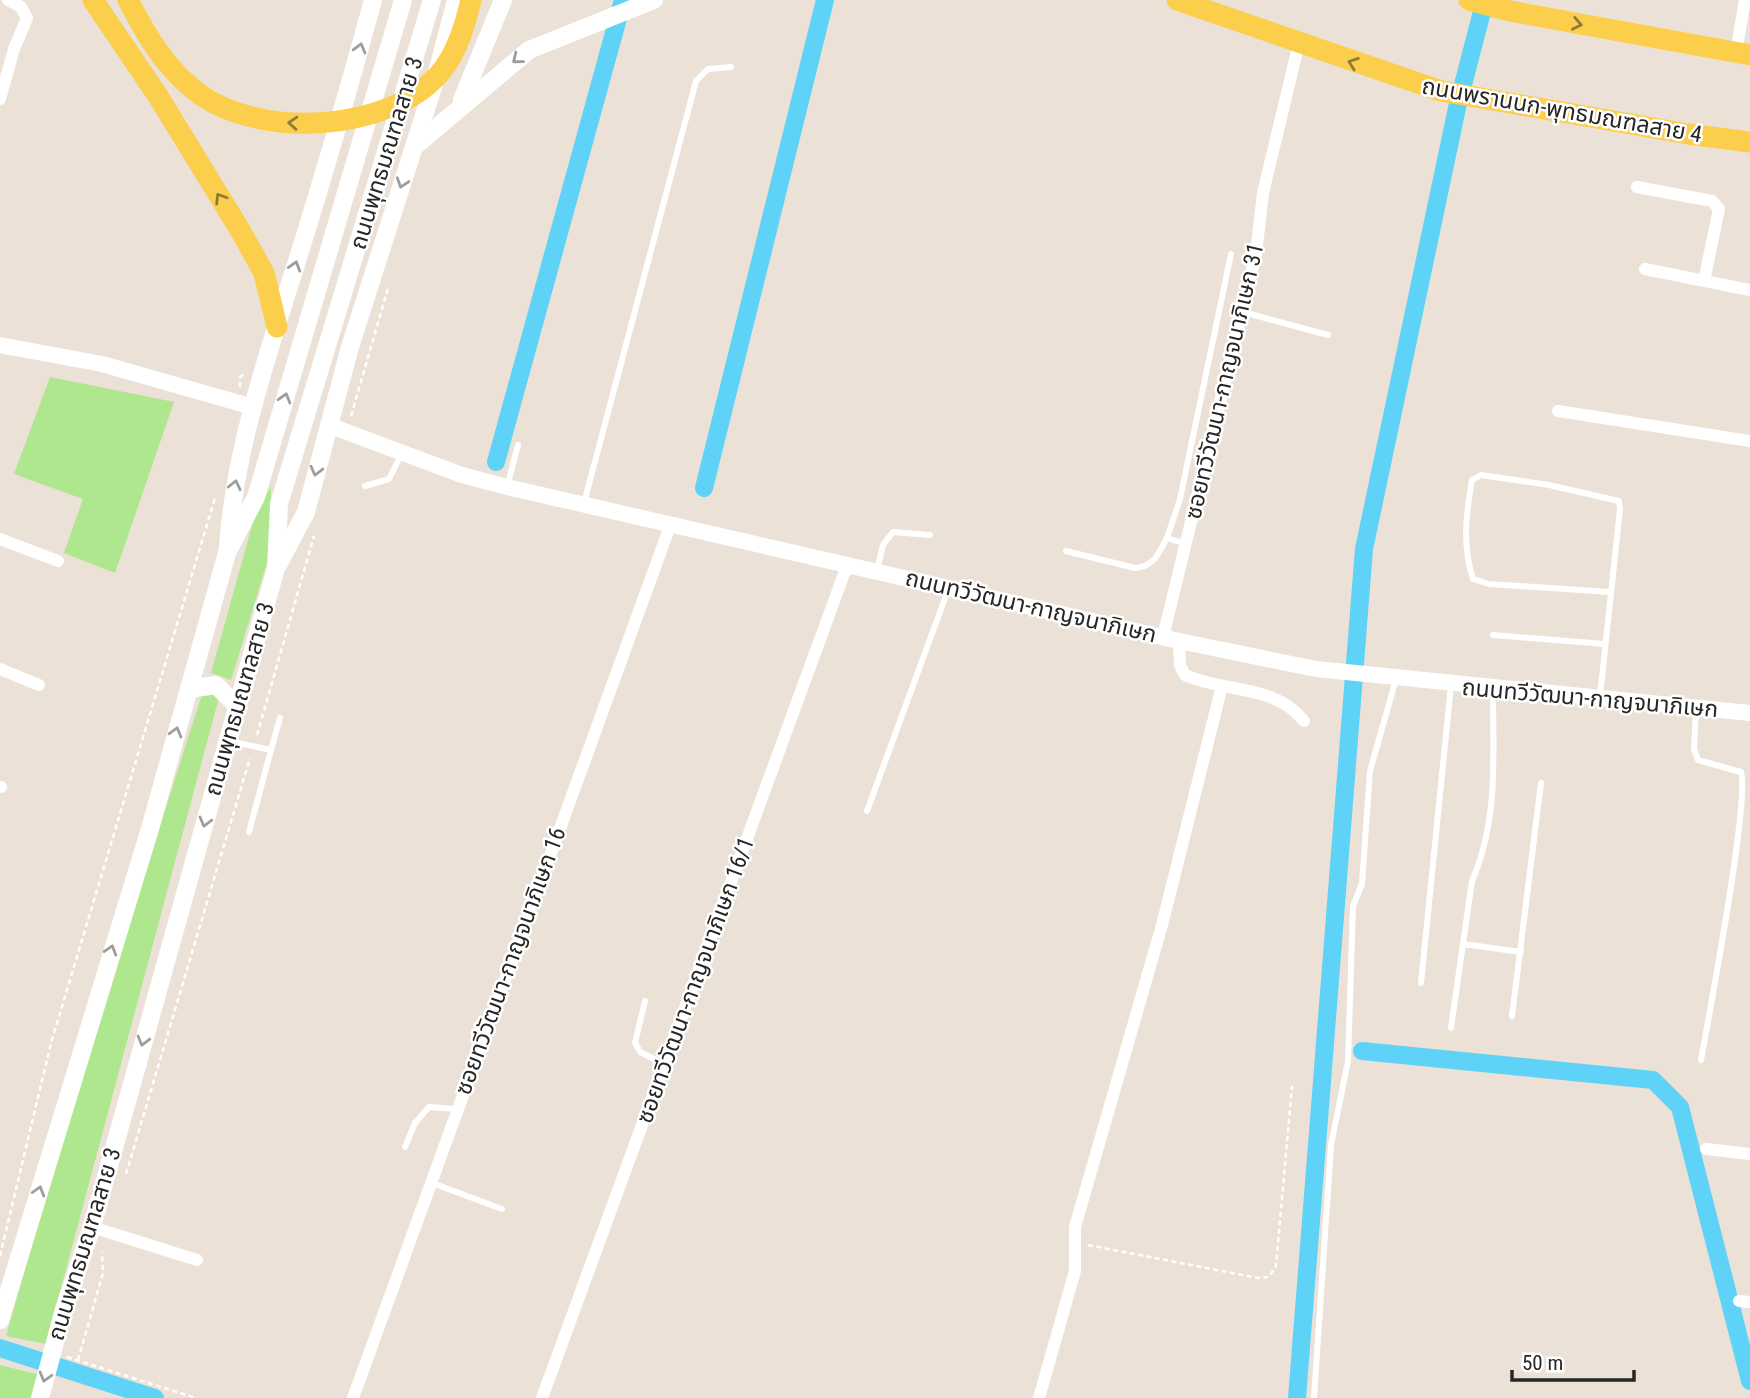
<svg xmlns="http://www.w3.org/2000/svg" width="1750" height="1398" font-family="'Roboto Condensed','Noto Sans Thai',sans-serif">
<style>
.green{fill:#aee78d}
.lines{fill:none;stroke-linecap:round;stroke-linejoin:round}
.canal{stroke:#5fd2f7;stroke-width:18}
.path{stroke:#fff;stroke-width:2.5;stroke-dasharray:5 3.5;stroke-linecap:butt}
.service{stroke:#fff;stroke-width:6}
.minor{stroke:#fff;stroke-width:12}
.tertiary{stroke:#fff;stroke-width:16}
.secondary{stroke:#fff;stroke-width:18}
.primary{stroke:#fbce4b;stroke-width:21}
.oneway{stroke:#907a38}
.oneway2{stroke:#9d9d9d}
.labels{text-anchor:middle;stroke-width:5;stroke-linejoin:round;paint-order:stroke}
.street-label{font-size:23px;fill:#262626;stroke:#fff}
</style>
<rect width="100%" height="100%" fill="#ebe1d6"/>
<g class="green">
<polygon points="50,377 174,402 115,573 64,553 83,499 14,474"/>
<polygon points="271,486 270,553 231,680 211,673 255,515"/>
<polygon points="214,692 218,701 46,1344 6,1336 79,1082 202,694"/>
<polygon points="0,1365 40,1375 33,1398 0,1398"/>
</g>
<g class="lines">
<g class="canal">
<polyline points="496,462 623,0"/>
<polyline points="704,488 825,0"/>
<polyline points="1362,1051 1653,1080 1680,1107 1750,1381"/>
<polyline points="0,1348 155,1398"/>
<polyline points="1297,1398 1364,549 1457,108 1485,0"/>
</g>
<g class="path">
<polyline points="240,387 240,378 243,374"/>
<polyline points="351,416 389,285"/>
<polyline points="257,735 314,536"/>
<polyline points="126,1174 250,758"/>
<polyline points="1088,1245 1258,1278 1269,1277 1276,1266 1292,1086"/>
<polyline points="0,1256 51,1043 215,498"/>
<polyline points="67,1357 196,1398"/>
<polyline points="78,1360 103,1273 102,1252"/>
</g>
<g class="service">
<polyline points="1243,312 1328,335"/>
<polyline points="365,486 389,479 402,453"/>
<polyline points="507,487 518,445"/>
<polyline points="584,503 696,81 708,69 731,67"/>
<polyline points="1186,544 1167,538 1180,499 1231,254"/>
<path d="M1066,551L1135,568C1154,567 1158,554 1167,538"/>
<polyline points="877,571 883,545 893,532 930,535"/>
<polyline points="1493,635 1605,644"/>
<path d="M1600,696L1620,509L1619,501L1549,485L1481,475L1472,480C1466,514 1462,545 1473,579L1489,584L1610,592"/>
<path d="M1696,710L1694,749L1698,760L1741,772C1750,800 1709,1015 1701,1060"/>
<polyline points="229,741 271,750 249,832"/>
<polyline points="271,750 280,718"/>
<polyline points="867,811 948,590"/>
<polyline points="1463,944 1521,952"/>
<polyline points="1421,983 1451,685"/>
<polyline points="645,1001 635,1043 640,1052 664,1064"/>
<polyline points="1512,1016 1541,783"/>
<path d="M1451,1028L1472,881C1499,819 1493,754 1493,688"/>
<polyline points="405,1147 415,1123 429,1107 456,1109"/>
<polyline points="432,1183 502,1209"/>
<polyline points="1314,1398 1331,1145 1348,1061 1353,906 1362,884 1370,771 1396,679"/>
</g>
<g class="minor">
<polyline points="1736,53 1745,0"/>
<polyline points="0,99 14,49 27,18 21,7 8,0"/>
<polyline points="1637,187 1712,201 1719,209 1704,281"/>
<polyline points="1645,269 1750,290"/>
<polyline points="1558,411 1750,441"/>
<polyline points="0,539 58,561"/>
<polyline points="1163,637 1256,254 1263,193 1299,43"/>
<path d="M1179,641L1180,665L1185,675C1225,693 1275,684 1304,721"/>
<polyline points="0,669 39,685"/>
<polyline points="0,787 1,787"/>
<polyline points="1706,1149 1750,1154"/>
<polyline points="92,1227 197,1260"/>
<polyline points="1739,1301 1750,1302"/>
<polyline points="353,1398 670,526"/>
<polyline points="542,1398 848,563"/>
<polyline points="1039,1398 1075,1271 1075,1227 1162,925 1222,686"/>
</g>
<g class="tertiary">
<polyline points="0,345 102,364 253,407"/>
<polyline points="328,425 462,475 507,487 1179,641 1316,669 1750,713"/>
</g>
<g class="secondary">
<polyline points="462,100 503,0"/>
<polyline points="415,146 529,50 654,0"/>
<path d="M228,546C235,448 268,354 297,261C324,175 349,88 373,0"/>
<polyline points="278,565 306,512 350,347 434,84 456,0"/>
<polyline points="189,689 216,685 236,705"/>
<polyline points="0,1320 149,832 227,553 256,497 403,0"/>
<polyline points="40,1398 64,1309 92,1227 276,568 279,504 432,0"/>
</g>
<g class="primary">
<polyline points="93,0 158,96 240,230 264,273 277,327"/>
<path d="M128,0C147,37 167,71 202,96C264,138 389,132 440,73C457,53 465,25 471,0"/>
<polyline points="1177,0 1441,91 1688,134 1750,142"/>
<polyline points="1469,0 1510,11 1750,55"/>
</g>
</g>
<defs><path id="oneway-chevron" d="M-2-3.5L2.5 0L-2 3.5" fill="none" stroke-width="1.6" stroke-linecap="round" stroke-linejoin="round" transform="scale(1.75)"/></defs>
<g class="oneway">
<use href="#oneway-chevron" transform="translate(1577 24) rotate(11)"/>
<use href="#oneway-chevron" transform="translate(1353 63) rotate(-160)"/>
<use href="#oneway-chevron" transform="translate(293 123) rotate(-176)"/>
<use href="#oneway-chevron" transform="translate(220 198) rotate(-122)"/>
</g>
<g class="oneway2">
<use href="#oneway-chevron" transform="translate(360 48) rotate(-75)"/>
<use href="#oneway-chevron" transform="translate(517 59) rotate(141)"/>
<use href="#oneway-chevron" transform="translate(402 183) rotate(108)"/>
<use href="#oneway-chevron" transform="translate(295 266) rotate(-73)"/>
<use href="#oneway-chevron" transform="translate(285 398) rotate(-74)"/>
<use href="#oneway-chevron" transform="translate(316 471) rotate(104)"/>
<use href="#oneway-chevron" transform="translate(235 485) rotate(-77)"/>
<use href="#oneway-chevron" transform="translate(176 732) rotate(-74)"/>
<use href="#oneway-chevron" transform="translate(205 822) rotate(105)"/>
<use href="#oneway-chevron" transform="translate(111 950) rotate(-73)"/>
<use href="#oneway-chevron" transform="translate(143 1041) rotate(105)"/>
<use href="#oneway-chevron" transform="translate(39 1191) rotate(-73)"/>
<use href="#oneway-chevron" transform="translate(45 1377) rotate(106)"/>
</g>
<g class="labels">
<g class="street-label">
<text transform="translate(1562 110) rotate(10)" y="8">ถนนพรานนก-พุทธมณฑลสาย 4</text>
<text transform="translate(386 153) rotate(-73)" y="8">ถนนพุทธมณฑลสาย 3</text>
<text transform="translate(1224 381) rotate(-77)" y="8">ซอยทวีวัฒนา-กาญจนาภิเษก 31</text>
<text transform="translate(1031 606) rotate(13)" y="8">ถนนทวีวัฒนา-กาญจนาภิเษก</text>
<text transform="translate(1590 698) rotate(5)" y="8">ถนนทวีวัฒนา-กาญจนาภิเษก</text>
<text transform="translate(239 699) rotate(-74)" y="8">ถนนพุทธมณฑลสาย 3</text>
<text transform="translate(510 961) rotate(-70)" y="8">ซอยทวีวัฒนา-กาญจนาภิเษก 16</text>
<text transform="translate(695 980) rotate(-70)" y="8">ซอยทวีวัฒนา-กาญจนาภิเษก 16/1</text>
<text transform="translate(84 1244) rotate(-73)" y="8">ถนนพุทธมณฑลสาย 3</text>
</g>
</g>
<path d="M1512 1370v10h122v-10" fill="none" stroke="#262626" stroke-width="3.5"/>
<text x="1522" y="1370" font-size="21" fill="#262626" stroke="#ffffff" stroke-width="5" paint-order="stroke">50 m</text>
</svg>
